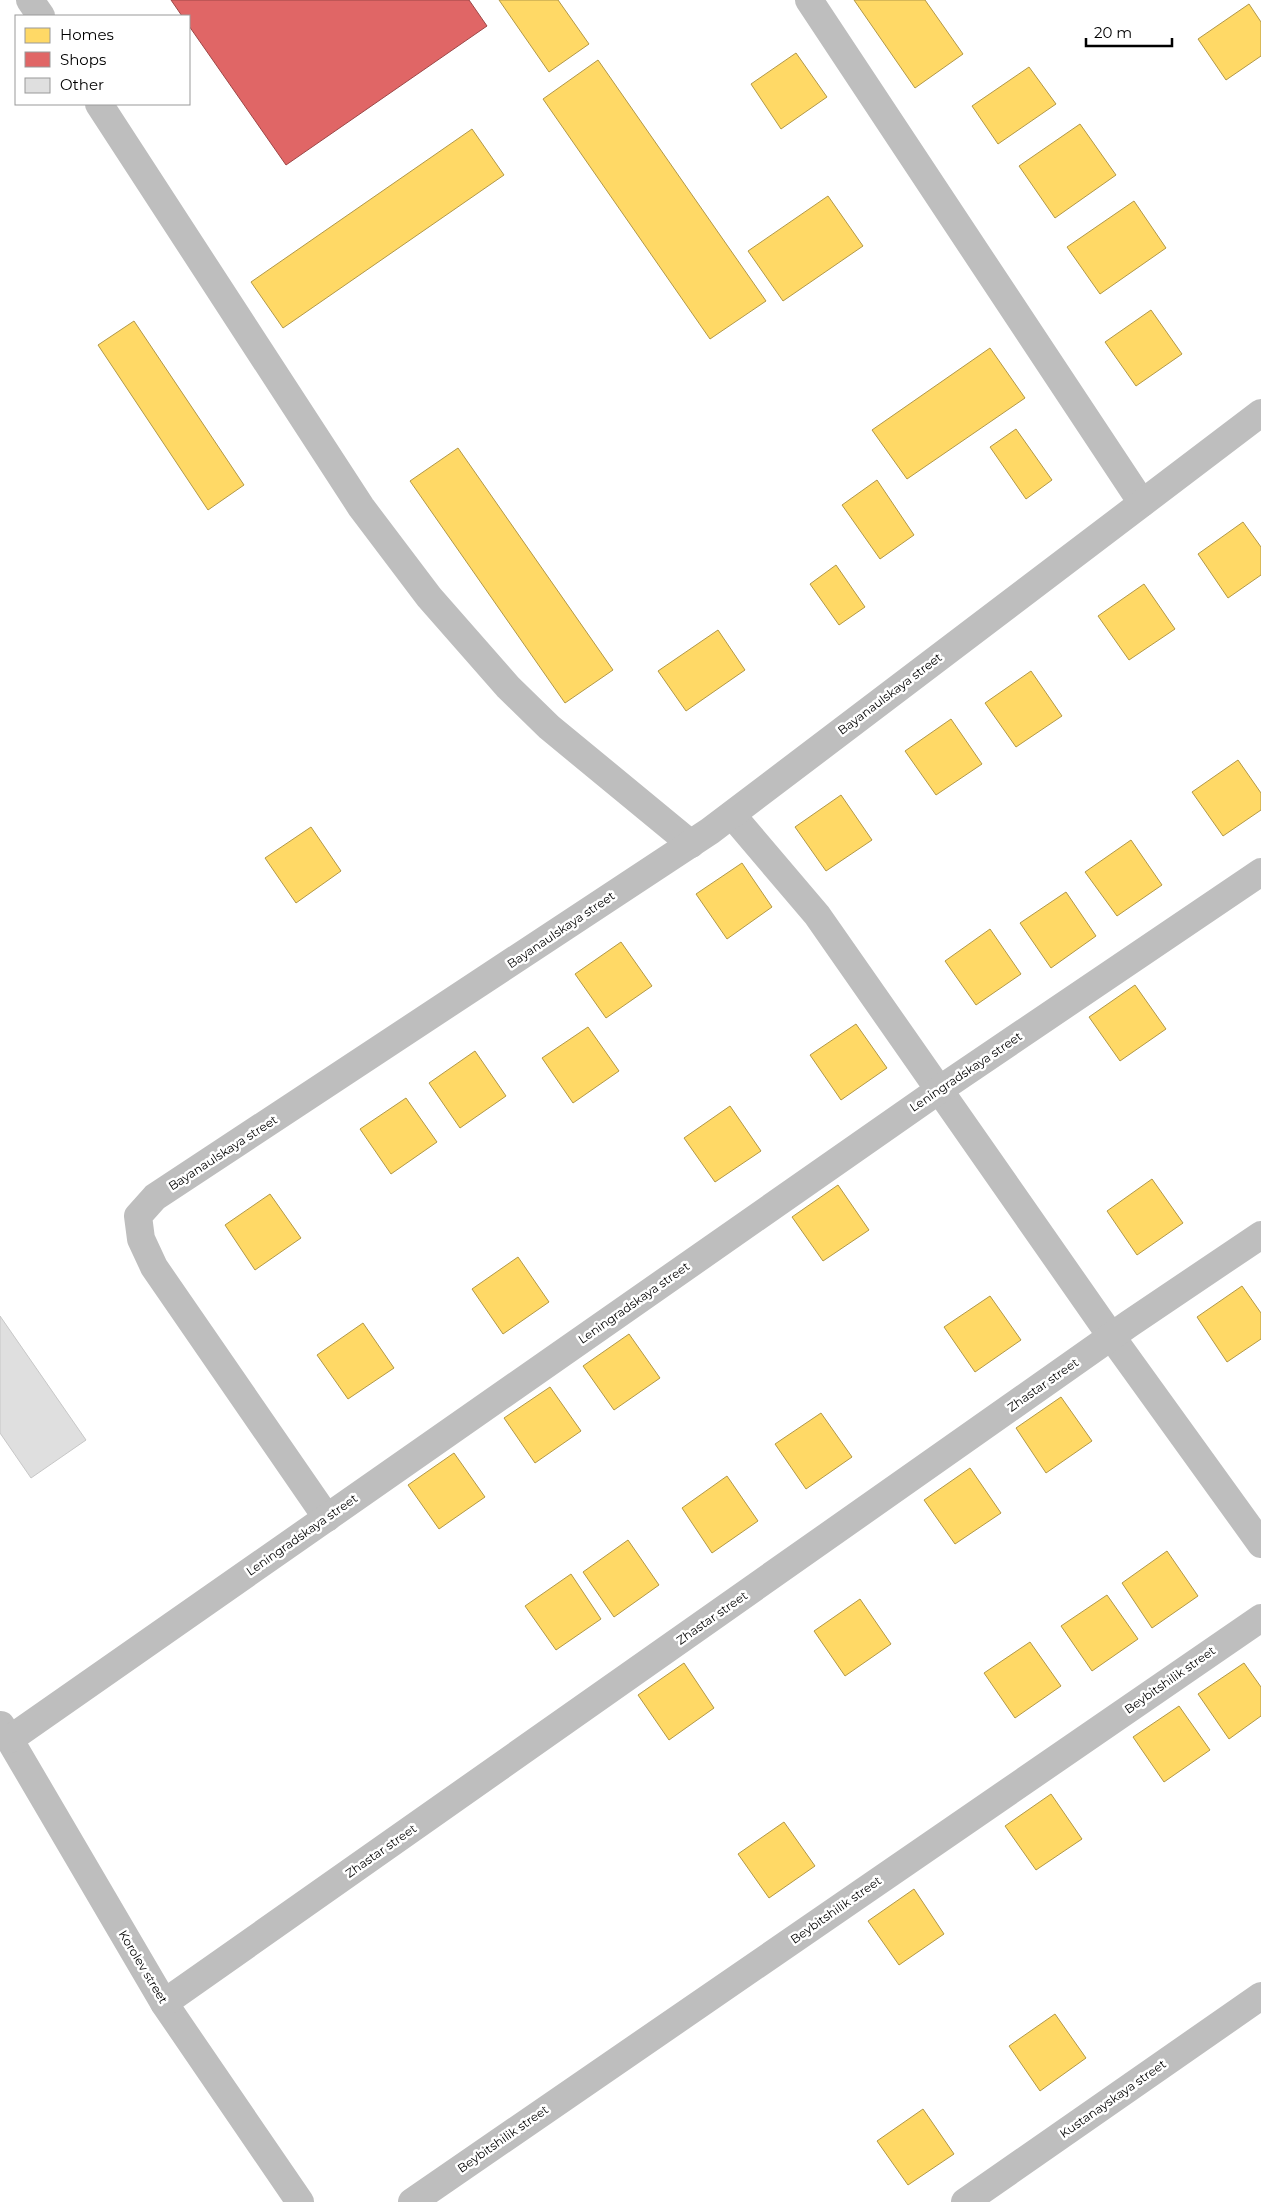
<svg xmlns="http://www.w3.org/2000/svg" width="1261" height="2202" font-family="Montserrat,sans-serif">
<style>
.homes{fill:#ffd966;stroke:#b29847}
.shops{fill:#e06666;stroke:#9d4747}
.building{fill:#dfdfdf;stroke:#c7c7c7}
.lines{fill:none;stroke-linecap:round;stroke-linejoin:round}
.minor{stroke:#bebebe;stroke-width:28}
.labels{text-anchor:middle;stroke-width:5;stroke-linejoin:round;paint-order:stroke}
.street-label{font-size:12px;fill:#000;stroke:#fff}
</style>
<rect width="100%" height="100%" fill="#fff"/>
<g class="homes">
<polygon points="499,0 558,0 589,44 549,72"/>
<polygon points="854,0 925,0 963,54 915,88"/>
<polygon points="1249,4 1261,22 1261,56 1226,80 1198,39"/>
<polygon points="796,53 827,97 781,129 751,84"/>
<polygon points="598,60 766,301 710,339 543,99"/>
<polygon points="1029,67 1056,104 998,144 972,106"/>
<polygon points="1080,124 1116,175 1055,218 1019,166"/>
<polygon points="472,129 504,175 283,328 251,282"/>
<polygon points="828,196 863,246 783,301 748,251"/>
<polygon points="1134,201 1166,248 1100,294 1067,247"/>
<polygon points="1151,310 1182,354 1136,386 1105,342"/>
<polygon points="134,321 244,485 208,510 98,345"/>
<polygon points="990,348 1025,398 907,479 872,430"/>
<polygon points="1016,429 1052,480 1026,499 990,447"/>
<polygon points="458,448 613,670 565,703 410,481"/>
<polygon points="877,480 914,535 880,559 842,505"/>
<polygon points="1243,522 1261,547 1261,575 1228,598 1198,554"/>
<polygon points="836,565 865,607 839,625 810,584"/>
<polygon points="1144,584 1175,629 1129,660 1098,616"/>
<polygon points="718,630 745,670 686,711 658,671"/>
<polygon points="1031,671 1062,716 1016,747 985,703"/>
<polygon points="951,719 982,764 936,795 905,751"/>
<polygon points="1238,760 1261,793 1261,810 1223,836 1192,792"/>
<polygon points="841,795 872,840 826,871 795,827"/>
<polygon points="311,827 341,871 296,903 265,858"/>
<polygon points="1131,840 1162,885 1117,916 1085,872"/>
<polygon points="742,863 772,907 727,939 696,894"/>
<polygon points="1066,892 1096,936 1051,968 1020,923"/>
<polygon points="990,929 1021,974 976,1005 945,961"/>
<polygon points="621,942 652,986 606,1018 575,974"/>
<polygon points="1135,985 1166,1029 1120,1061 1089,1017"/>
<polygon points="856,1024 887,1068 841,1100 810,1055"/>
<polygon points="588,1027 619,1071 573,1103 542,1058"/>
<polygon points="475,1051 506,1096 460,1128 429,1083"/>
<polygon points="406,1098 437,1142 391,1174 360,1129"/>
<polygon points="730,1106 761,1151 715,1182 684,1138"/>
<polygon points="1152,1179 1183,1223 1137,1255 1107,1211"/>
<polygon points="838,1185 869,1230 823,1261 792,1217"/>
<polygon points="270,1194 301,1238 255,1270 225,1225"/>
<polygon points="518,1257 549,1302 503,1334 472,1289"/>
<polygon points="1242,1286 1261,1313 1261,1339 1227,1362 1197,1317"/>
<polygon points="990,1296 1021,1340 975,1372 944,1327"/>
<polygon points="363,1323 394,1368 348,1399 317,1355"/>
<polygon points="629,1334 660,1378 614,1410 583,1366"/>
<polygon points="550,1387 581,1431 535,1463 504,1418"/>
<polygon points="1061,1397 1092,1441 1046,1473 1016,1428"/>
<polygon points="821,1413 852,1457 806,1489 775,1444"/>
<polygon points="454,1453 485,1497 439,1529 408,1485"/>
<polygon points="970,1468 1001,1513 955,1544 924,1500"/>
<polygon points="727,1476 758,1521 712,1553 682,1508"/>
<polygon points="628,1540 659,1585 614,1617 583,1572"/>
<polygon points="1167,1551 1198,1596 1152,1628 1122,1583"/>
<polygon points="571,1574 601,1619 556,1650 525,1606"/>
<polygon points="1107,1595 1138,1639 1092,1671 1061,1626"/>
<polygon points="860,1599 891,1644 845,1676 814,1631"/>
<polygon points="1030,1642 1061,1686 1015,1718 984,1673"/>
<polygon points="684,1663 714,1708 669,1740 638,1695"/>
<polygon points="1244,1663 1261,1687 1261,1716 1229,1739 1198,1694"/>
<polygon points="1179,1706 1210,1750 1164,1782 1133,1737"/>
<polygon points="1051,1794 1082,1839 1036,1870 1005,1826"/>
<polygon points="784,1822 815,1866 769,1898 738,1854"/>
<polygon points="914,1889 944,1934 899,1965 868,1921"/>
<polygon points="1055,2014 1086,2058 1040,2091 1009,2046"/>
<polygon points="923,2109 954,2154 908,2185 877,2141"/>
</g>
<polygon class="shops" points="171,0 469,0 487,26 286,165 189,26 189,16 182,16"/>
<polygon class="building" points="0,1316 86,1440 31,1478 0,1433"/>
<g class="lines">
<g class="minor">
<polyline points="30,0 41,16"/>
<polyline points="809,0 1142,503"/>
<polyline points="99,104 361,507 429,597 508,687 549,727 691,844"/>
<polyline points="732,815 817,915 1111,1336 1261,1544"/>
<polyline points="327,1518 154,1267 141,1239 138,1216 155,1197 710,831 1261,413"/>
<polyline points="1,1725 164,2003 300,2202"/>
<polyline points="10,1739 939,1090 1261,872"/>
<polyline points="164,2003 1129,1324 1261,1235"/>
<polyline points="412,2202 1261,1618"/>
<polyline points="965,2202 1261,1996"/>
</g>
</g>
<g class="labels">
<g class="street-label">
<text transform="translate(890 694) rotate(-37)" y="4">Bayanaulskaya street</text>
<text transform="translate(561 930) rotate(-34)" y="4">Bayanaulskaya street</text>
<text transform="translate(966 1072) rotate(-34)" y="4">Leningradskaya street</text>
<text transform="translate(223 1153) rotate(-33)" y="4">Bayanaulskaya street</text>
<text transform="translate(634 1303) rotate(-35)" y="4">Leningradskaya street</text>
<text transform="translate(1043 1385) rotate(-35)" y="4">Zhastar street</text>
<text transform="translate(302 1535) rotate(-35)" y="4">Leningradskaya street</text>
<text transform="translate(712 1618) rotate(-35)" y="4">Zhastar street</text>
<text transform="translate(1170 1680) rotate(-35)" y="4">Beybitshilik street</text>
<text transform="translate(381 1851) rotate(-35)" y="4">Zhastar street</text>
<text transform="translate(836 1910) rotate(-35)" y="4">Beybitshilik street</text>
<text transform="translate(143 1967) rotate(59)" y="4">Korolev street</text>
<text transform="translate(1113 2099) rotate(-35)" y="4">Kustanayskaya street</text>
<text transform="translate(503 2139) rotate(-35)" y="4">Beybitshilik street</text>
</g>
</g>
<rect x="15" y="15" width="175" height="90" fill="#ffffff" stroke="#999999"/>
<rect x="25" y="28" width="25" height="15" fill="#ffd966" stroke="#999999"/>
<text x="60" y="40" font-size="15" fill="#000000">Homes</text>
<rect x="25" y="52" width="25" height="15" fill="#e06666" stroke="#999999"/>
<text x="60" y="65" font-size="15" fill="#000000">Shops</text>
<rect x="25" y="78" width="25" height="15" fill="#dfdfdf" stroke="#999999"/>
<text x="60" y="90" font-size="15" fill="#000000">Other</text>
<path d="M1086 38v8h86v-8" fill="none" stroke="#000000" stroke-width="2.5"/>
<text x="1094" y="38" font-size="15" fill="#000000" stroke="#ffffff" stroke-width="4" paint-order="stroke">20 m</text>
</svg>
